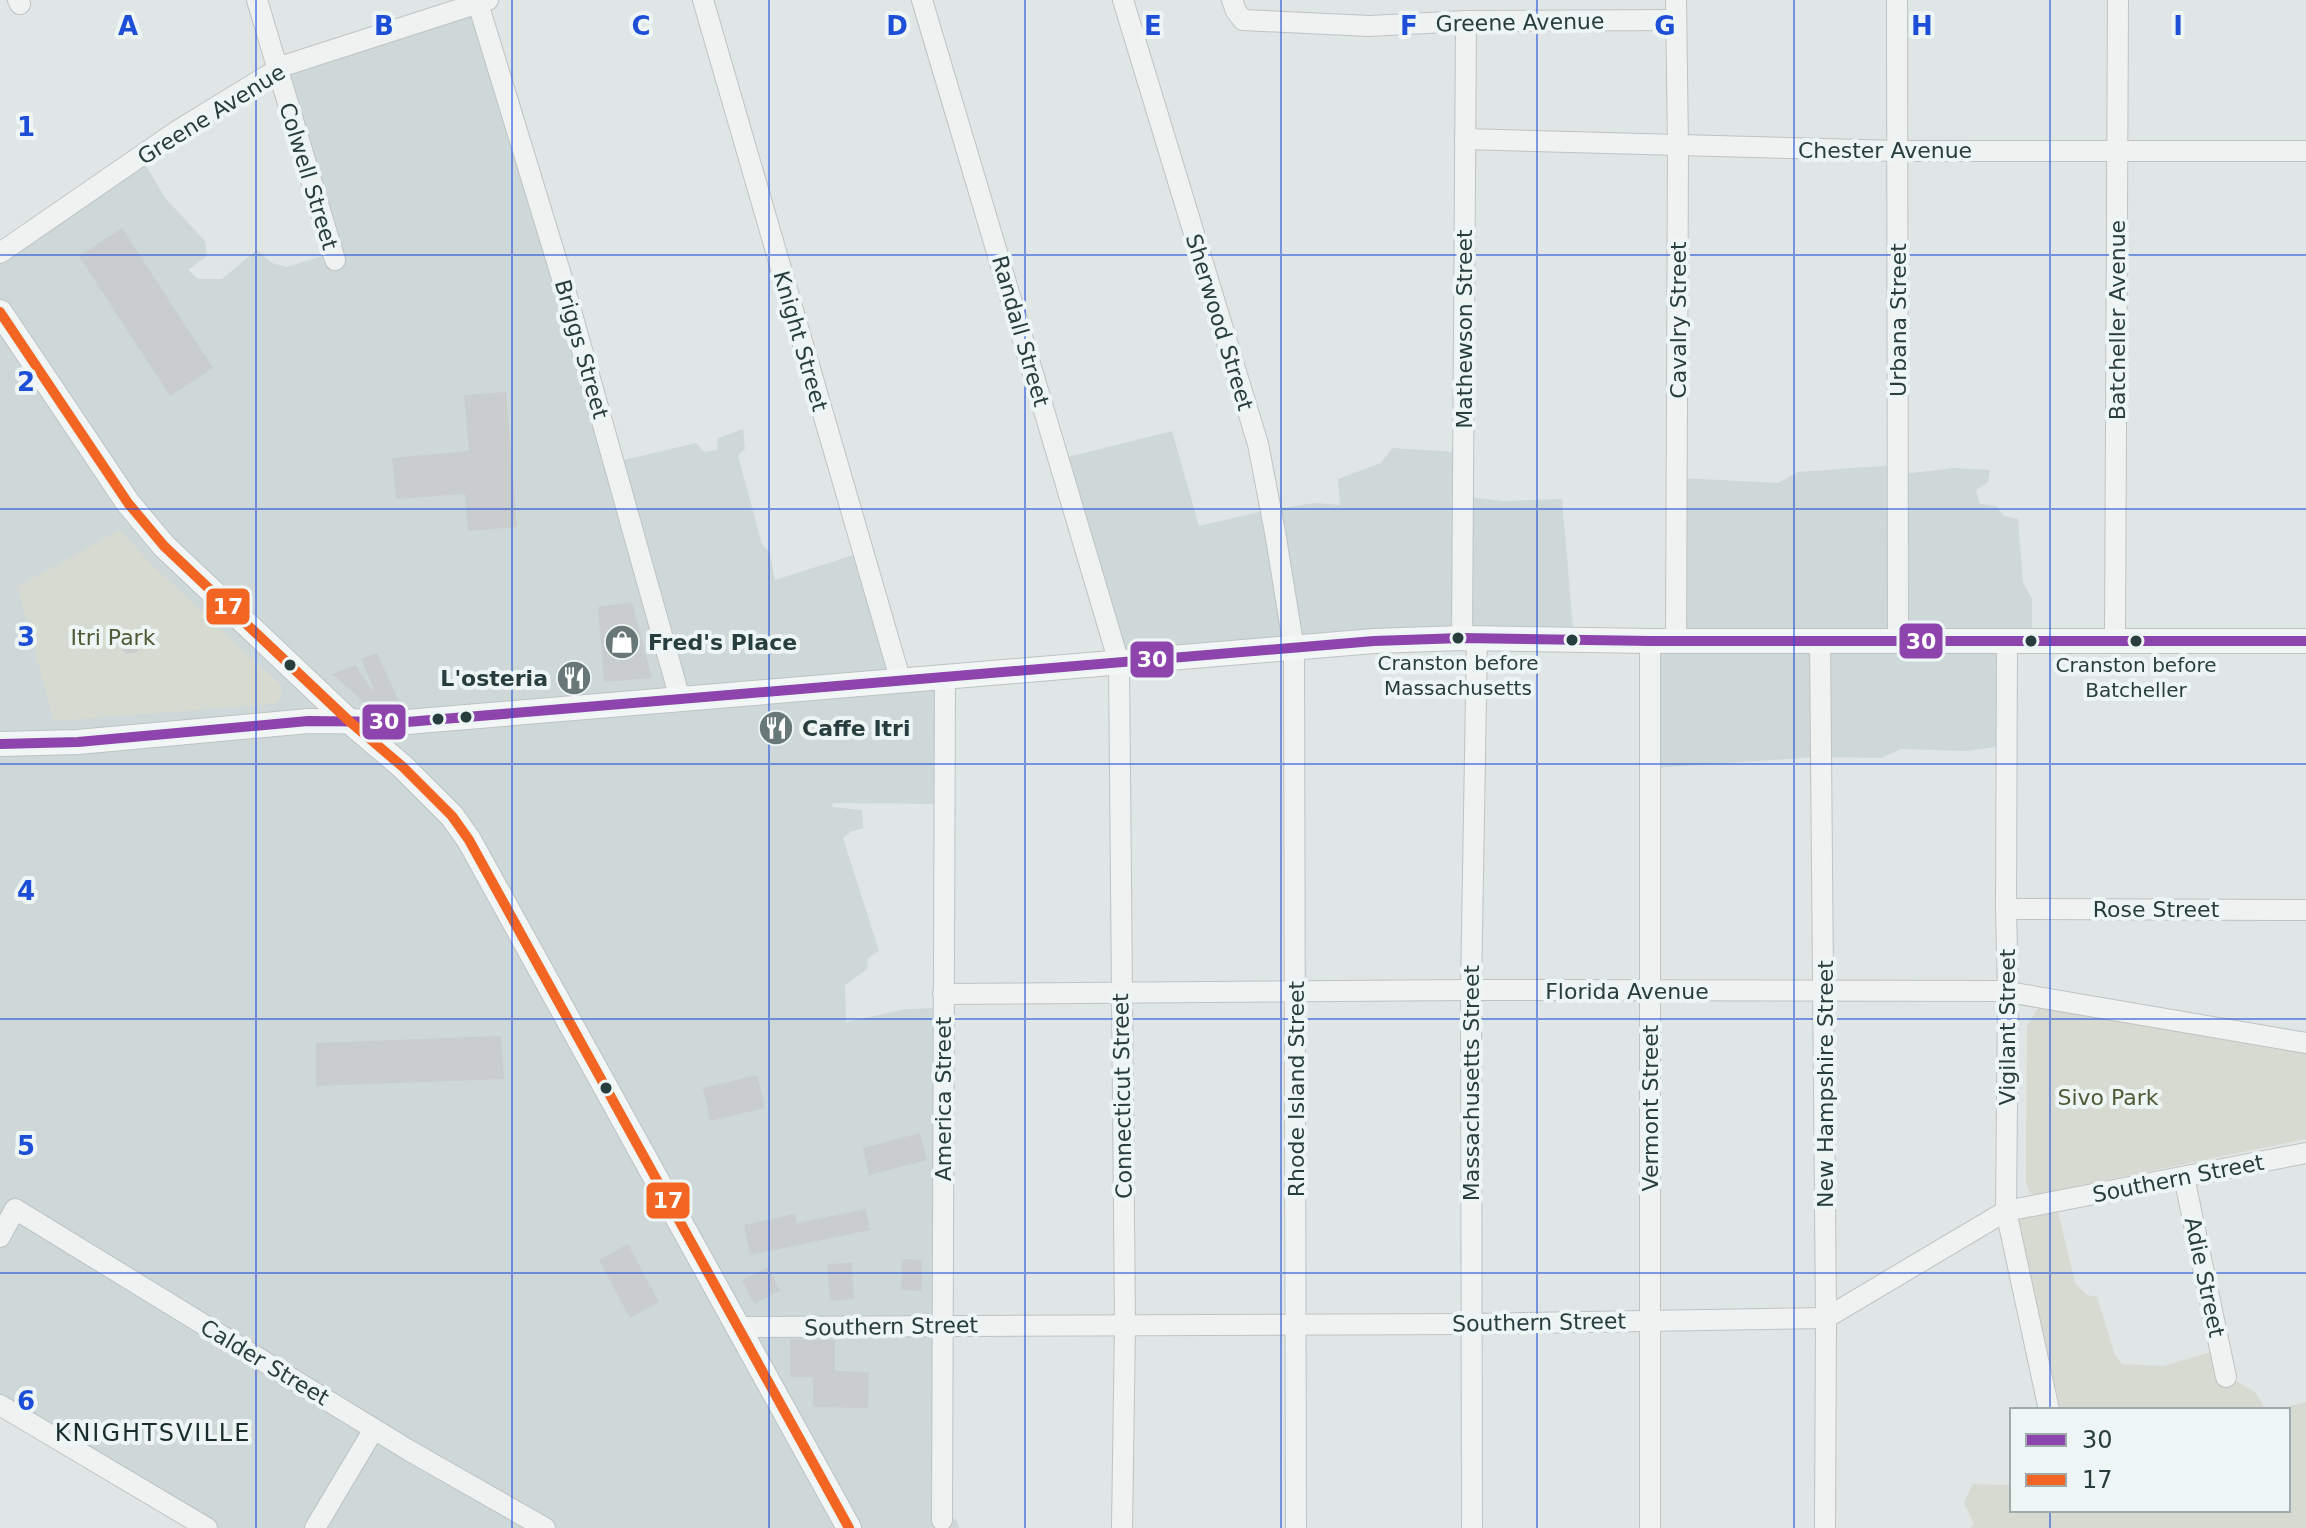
<svg xmlns="http://www.w3.org/2000/svg" width="2306" height="1528" font-family="'DejaVu Sans',sans-serif">
<style>
.built{fill:#ced8d8}
.green{fill:#d7dad1}
.building{fill:#c9cdcd}
.lines{fill:none;stroke-linecap:round;stroke-linejoin:round}
.minor-casing{stroke:#bec3c3;stroke-width:22}
.major-casing{stroke:#bcc3c3;stroke-width:26}
.minor{stroke:#f0f2f2;stroke-width:20}
.major{stroke:#f4f6f6;stroke-width:24}
.bus-1-casing{stroke:#eef5f5;stroke-width:16}
.bus-2-casing{stroke:#eef5f5;stroke-width:16}
.bus-1{stroke:#8e44ad;stroke-width:10}
.bus-2{stroke:#f26522;stroke-width:10}
.grid{fill:none;stroke:#1d4ed8;stroke-width:2;stroke-opacity:0.55}
.bus-dot{fill:#283d3d;stroke:#eef5f5;stroke-width:3}
.labels{text-anchor:middle;stroke-width:8;stroke-linejoin:round;paint-order:stroke}
.bus-label{font-size:20px;fill:#283d3d;stroke:#eef5f5}
.street-label{font-size:22px;fill:#283d3d;stroke:#eef5f5}
.park-label{font-size:22px;fill:#525936;stroke:#eef5f5}
.poi-label{font-size:22px;font-weight:bold;fill:#283d3d;stroke:#eef5f5;text-anchor:start}
.neighbourhood-label{font-size:24px;letter-spacing:2px;fill:#1a2d2e;stroke:#eef5f5}
.grid-label{font-size:26px;text-anchor:middle;font-weight:bold;fill:#1d4ed8;stroke:#eef5f5;stroke-width:8;stroke-linejoin:round;paint-order:stroke}
.line-badge{stroke:#eef5f5;stroke-width:3}
.badge-label{font-size:22px;text-anchor:middle;font-weight:bold;fill:#fff}
</style>
<rect width="100%" height="100%" fill="#e0e5e5"/>
<g class="built">
<polygon points="474,4 616,462 696,443 704,452 717,450 718,438 743,429 745,449 738,456 762,544 769,551 775,580 863,552 902,677 942,680 944,804 833,803 832,807 862,810 863,828 850,832 843,838 879,951 868,958 867,969 845,985 846,1022 906,1009 941,1008 944,1511 957,1521 959,1528 208,1528 0,1404 0,257 142,159 166,199 205,241 207,256 188,270 198,279 222,279 257,250 272,263 287,267 332,253 281,77"/>
<polygon points="1172,431 1199,526 1268,510 1315,503 1340,505 1338,479 1381,463 1392,448 1456,452 1459,496 1503,501 1562,499 1574,640 1128,662 1064,458"/>
<polygon points="1897,465 1904,474 1954,468 1990,470 1988,482 1976,490 1980,504 1996,506 2004,516 2018,519 2023,582 2032,599 2032,637 2009,643 2004,746 1965,751 1901,749 1882,758 1817,757 1654,768 1656,640 1675,640 1682,478 1778,483 1798,472"/>
</g>
<g class="green">
<polygon points="120,530 152,565 281,685 282,697 275,704 54,721 17,587"/>
<polygon points="2039,1006 2306,1052 2306,1139 2033,1195 2028,1189 2026,1180 2027,1026"/>
<polygon points="2056,1203 2075,1283 2087,1295 2097,1297 2115,1355 2122,1364 2164,1366 2218,1350 2227,1375 2256,1393 2264,1407 2269,1410 2050,1410 2010,1211"/>
<polygon points="2306,1402 2306,1528 1970,1528 1974,1524 1964,1503 1973,1484 2012,1485 2012,1510 2288,1510 2288,1410 2273,1410"/>
</g>
<g class="building">
<polygon points="122,228 213,368 170,396 79,256"/>
<polygon points="506,392 517,527 468,531 465,494 396,499 392,458 469,451 464,395"/>
<polygon points="632,602 652,678 604,682 598,607"/>
<polygon points="135,630 142,639 138,652 126,654 118,644 122,633"/>
<polygon points="377,653 399,702 365,703 332,674 355,665 371,689 374,689 361,659"/>
<polygon points="501,1036 504,1079 316,1086 316,1043"/>
<polygon points="757,1075 765,1108 710,1121 703,1088"/>
<polygon points="920,1133 927,1160 869,1175 863,1148"/>
<polygon points="866,1209 870,1230 750,1255 744,1225 795,1214 797,1223"/>
<polygon points="628,1244 659,1302 630,1318 599,1260"/>
<polygon points="902,1259 922,1260 922,1291 901,1290"/>
<polygon points="852,1263 854,1299 830,1301 827,1264"/>
<polygon points="768,1267 780,1291 754,1304 742,1280"/>
<polygon points="790,1339 835,1340 835,1371 869,1372 868,1408 813,1407 813,1377 790,1377"/>
</g>
<g class="lines">
<g class="minor-casing">
<g id="minor">
<polyline points="18,0 20,4"/>
<polyline points="257,0 335,260"/>
<polyline points="477,0 561,275 680,699"/>
<polyline points="703,0 901,682"/>
<polyline points="922,0 1119,663 1125,1324 1122,1528"/>
<polyline points="1123,0 1258,444 1275,532 1294,649 1296,1528"/>
<polyline points="1232,0 1236,11 1243,20 1369,26 1466,21 1676,20"/>
<polyline points="1676,0 1678,146 1676,641"/>
<polyline points="1897,0 1898,640"/>
<polyline points="1465,139 1898,151 2306,151"/>
<polyline points="0,253 177,131 283,66 488,0"/>
<polyline points="1462,638 1466,21"/>
<polyline points="2115,639 2118,0"/>
<polyline points="1820,640 1826,1318 1825,1528"/>
<polyline points="2007,640 2006,909 2008,992 2006,1211 2049,1410"/>
<polyline points="1650,641 1650,1528"/>
<polyline points="2006,909 2306,910"/>
<polyline points="943,994 1471,990 2002,991 2306,1043"/>
<polyline points="2184,1177 2226,1377"/>
<polyline points="0,1237 15,1209 410,1451 545,1528"/>
<polyline points="736,1327 1472,1324 1826,1318 2006,1211 2306,1153"/>
<polyline points="0,1405 207,1528"/>
<polyline points="942,1520 945,679"/>
<polyline points="315,1528 374,1429"/>
<polyline points="1472,1528 1471,990 1477,638"/>
</g>
</g>
<g class="major-casing">
<g id="major">
<polyline points="0,312 128,503 164,546 349,721 403,767 452,816 469,840 849,1528"/>
<polyline points="0,744 78,742 308,721 407,722 1374,641 1462,638 1650,641 2306,641"/>
</g>
</g>
<use href="#minor" class="minor"/>
<use href="#major" class="major"/>
<g class="bus-1-casing">
<polyline id="bus-1" points="0,744 78,742 308,721 407,722 1374,641 1462,638 1650,641 2306,641"/>
</g>
<g class="bus-2-casing">
<polyline id="bus-2" points="0,312 128,503 164,546 349,721 403,767 452,816 469,840 849,1528"/>
</g>
<use href="#bus-1" class="bus-1"/>
<use href="#bus-2" class="bus-2"/>
</g>
<path class="grid" d="M256,0V1528M512,0V1528M769,0V1528M1025,0V1528M1281,0V1528M1537,0V1528M1794,0V1528M2050,0V1410M0,255H2306M0,509H2306M0,764H2306M0,1019H2306M0,1273H2306M2050,1510V1528"/>
<defs>
<g id="shop-disc" transform="scale(1.8)"><circle r="9.5" fill="#687878" stroke="#eef5f5"/><path d="M-5-2.5h2.3a2.7 3.5 0 0 1 5.4 0H5L5.5 6h-11ZM-1.5-2.5h3a1.5 2.3 0 0 0-3 0Z" fill="#fff"/></g>
<g id="restaurant-disc" transform="scale(1.8)"><circle r="9.5" fill="#687878" stroke="#eef5f5"/><path d="M-5-6h1v4h1v-4h1v4h1v-4h1v5L-1.5 .5V6h-2V.5L-5-1ZM5-6V6H3V1.5H1.5Q1.5-4 5-6Z" fill="#fff"/></g>
</defs>
<g fill-rule="evenodd">
<use href="#shop-disc" x="622" y="642"/>
<use href="#restaurant-disc" x="574" y="678"/>
<use href="#restaurant-disc" x="776" y="728"/>
</g>
<g class="bus-dot">
<circle cx="1458" cy="638" r="7"/>
<circle cx="1572" cy="640" r="7"/>
<circle cx="2031" cy="641" r="7"/>
<circle cx="2136" cy="641" r="7"/>
<circle cx="290" cy="665" r="7"/>
<circle cx="466" cy="717" r="7"/>
<circle cx="438" cy="719" r="7"/>
<circle cx="606" cy="1088" r="7"/>
</g>
<g class="labels">
<g class="bus-label">
<text x="1458" y="670">Cranston before<tspan x="1458" dy="25">Massachusetts</tspan></text>
<text x="2136" y="672">Cranston before<tspan x="2136" dy="25">Batcheller</tspan></text>
</g>
<g class="street-label">
<text transform="translate(1520 22) rotate(-1)" y="8">Greene Avenue</text>
<text transform="translate(211 114) rotate(-32)" y="8">Greene Avenue</text>
<text x="1885" y="158">Chester Avenue</text>
<text transform="translate(309 176) rotate(73)" y="8">Colwell Street</text>
<text transform="translate(1678 320) rotate(-90)" y="8">Cavalry Street</text>
<text transform="translate(1898 320) rotate(-90)" y="8">Urbana Street</text>
<text transform="translate(2117 320) rotate(-90)" y="8">Batcheller Avenue</text>
<text transform="translate(1220 322) rotate(73)" y="8">Sherwood Street</text>
<text transform="translate(1464 329) rotate(-90)" y="8">Mathewson Street</text>
<text transform="translate(1021 331) rotate(74)" y="8">Randall Street</text>
<text transform="translate(801 341) rotate(74)" y="8">Knight Street</text>
<text transform="translate(582 349) rotate(74)" y="8">Briggs Street</text>
<text x="2156" y="917">Rose Street</text>
<text x="1627" y="999">Florida Avenue</text>
<text transform="translate(2007 1027) rotate(-90)" y="8">Vigilant Street</text>
<text transform="translate(1471 1083) rotate(-90)" y="8">Massachusetts Street</text>
<text transform="translate(1825 1084) rotate(-90)" y="8">New Hampshire Street</text>
<text transform="translate(1296 1089) rotate(-90)" y="8">Rhode Island Street</text>
<text transform="translate(1122 1096) rotate(-91)" y="8">Connecticut Street</text>
<text transform="translate(943 1099) rotate(-90)" y="8">America Street</text>
<text transform="translate(1650 1108) rotate(-90)" y="8">Vermont Street</text>
<text transform="translate(2178 1178) rotate(-11)" y="8">Southern Street</text>
<text transform="translate(2205 1277) rotate(78)" y="8">Adie Street</text>
<text transform="translate(1539 1322) rotate(-1)" y="8">Southern Street</text>
<text transform="translate(891 1326) rotate(-1)" y="8">Southern Street</text>
<text transform="translate(265 1362) rotate(31)" y="8">Calder Street</text>
</g>
<g class="park-label">
<text x="113" y="645">Itri Park</text>
<text x="2108" y="1105">Sivo Park</text>
</g>
<g class="poi-label">
<text x="648" y="650">Fred's Place</text>
<text x="548" y="686" text-anchor="end">L'osteria</text>
<text x="802" y="736">Caffe Itri</text>
</g>
<g class="neighbourhood-label">
<text x="153" y="1441">KNIGHTSVILLE</text>
</g>
</g>
<g class="grid-label">
<text x="128" y="35">A</text>
<text x="384" y="35">B</text>
<text x="641" y="35">C</text>
<text x="897" y="35">D</text>
<text x="1153" y="35">E</text>
<text x="1409" y="35">F</text>
<text x="1665" y="35">G</text>
<text x="1922" y="35">H</text>
<text x="2178" y="35">I</text>
<text x="26" y="136">1</text>
<text x="26" y="391">2</text>
<text x="26" y="646">3</text>
<text x="26" y="900">4</text>
<text x="26" y="1155">5</text>
<text x="26" y="1410">6</text>
</g>
<g class="line-badge">
<rect x="205" y="587" width="46" height="39" rx="8" fill="#f26522"/>
<rect x="1898" y="622" width="46" height="38" rx="8" fill="#8e44ad"/>
<rect x="1129" y="640" width="46" height="39" rx="8" fill="#8e44ad"/>
<rect x="361" y="703" width="46" height="38" rx="8" fill="#8e44ad"/>
<rect x="645" y="1181" width="46" height="39" rx="8" fill="#f26522"/>
</g>
<g class="badge-label">
<text x="228" y="614">17</text>
<text x="1921" y="649">30</text>
<text x="1152" y="667">30</text>
<text x="384" y="729">30</text>
<text x="668" y="1208">17</text>
</g>
<rect x="2010" y="1408" width="280" height="104" fill="#eef5f5" stroke="#9fabab" stroke-width="2"/>
<rect x="2026" y="1434" width="40" height="12" fill="#8e44ad" stroke="#9fabab" stroke-width="2"/>
<text x="2082" y="1448" font-size="24" fill="#283d3d">30</text>
<rect x="2026" y="1474" width="40" height="12" fill="#f26522" stroke="#9fabab" stroke-width="2"/>
<text x="2082" y="1488" font-size="24" fill="#283d3d">17</text>
</svg>
